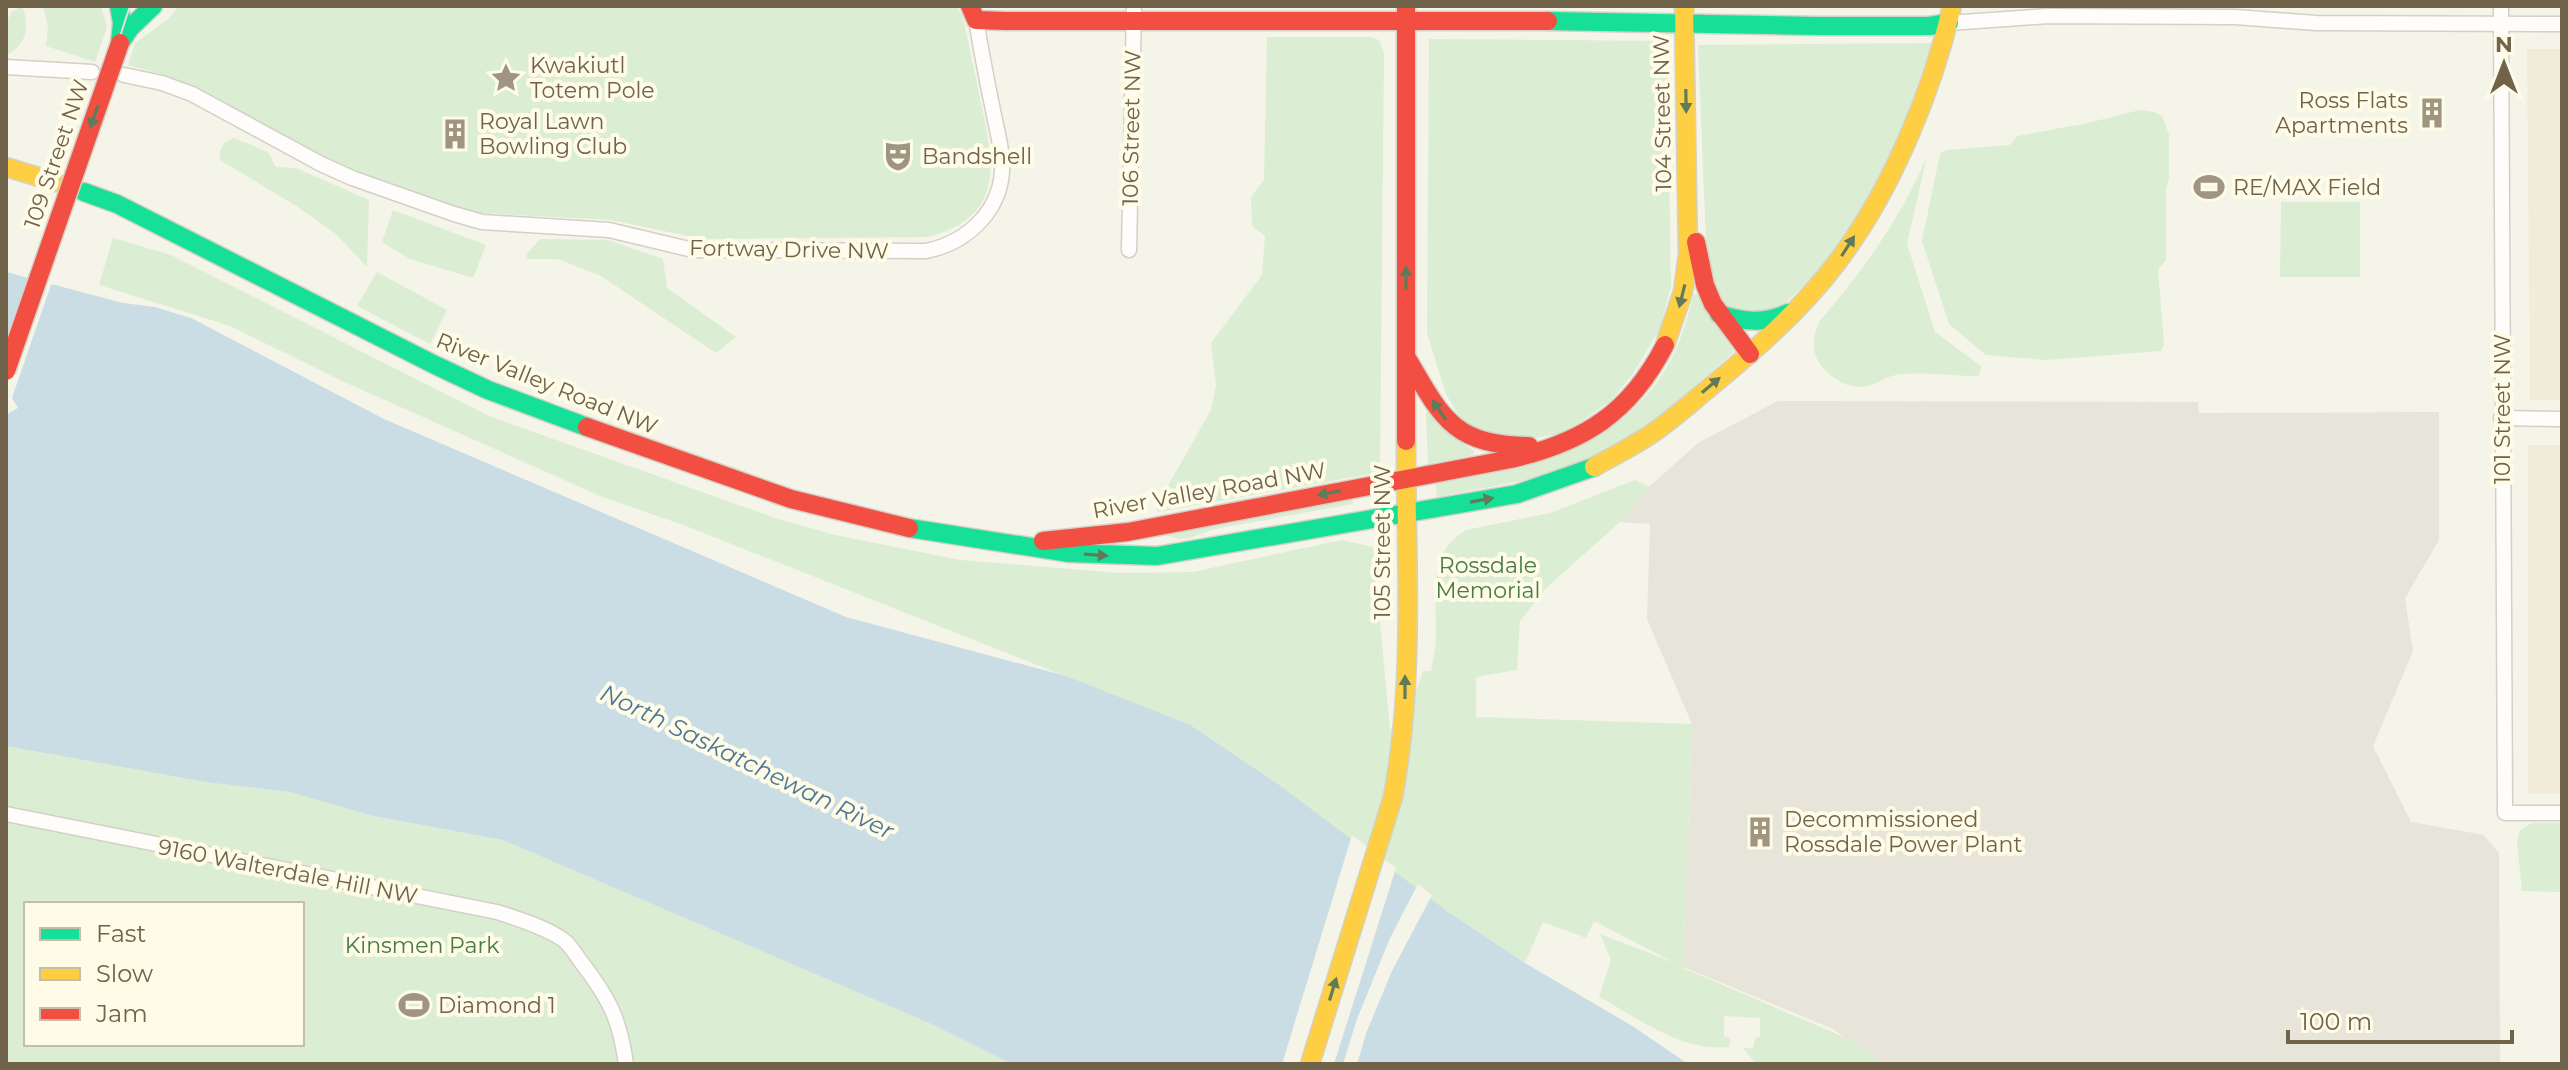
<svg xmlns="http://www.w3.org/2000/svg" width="2568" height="1070" font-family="Montserrat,sans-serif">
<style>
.residential{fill:#f0ecd8}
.industrial{fill:#e7e4d9}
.green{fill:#dbedd3;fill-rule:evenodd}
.water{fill:#cadce4}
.pier{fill:#f5f4e8}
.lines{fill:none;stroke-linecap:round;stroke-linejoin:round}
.street-casing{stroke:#d4d0c6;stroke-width:17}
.fast-casing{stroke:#d4d1c6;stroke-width:21}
.slow-casing{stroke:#d4d1c6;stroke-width:21}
.jam-casing{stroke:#d4d1c6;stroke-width:21}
.street{stroke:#fefdfc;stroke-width:14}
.fast{stroke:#16e098;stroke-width:18}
.slow{stroke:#ffcf43;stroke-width:18}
.jam{stroke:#f24e42;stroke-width:18}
.tram{stroke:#e5e1e4;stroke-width:2}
.jam-bridge-casing{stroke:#d4d1c6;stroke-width:21;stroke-linecap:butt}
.jam-bridge{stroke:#f24e42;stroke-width:18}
.oneway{fill:#5f7b5a}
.labels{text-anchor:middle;stroke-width:8;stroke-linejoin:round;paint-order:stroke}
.poi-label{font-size:22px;fill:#71624a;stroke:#fefbe7;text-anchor:start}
.street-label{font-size:22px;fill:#71624a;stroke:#fefbe7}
.park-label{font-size:22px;fill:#477b45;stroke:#fefbe7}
.water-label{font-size:24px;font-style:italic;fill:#4e7797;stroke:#fefbe7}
</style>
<rect width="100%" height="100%" fill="#f5f4e8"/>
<g class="residential">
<polygon points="2527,49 2562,49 2562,400 2530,400"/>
<rect x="2528" y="445" width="34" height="349"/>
</g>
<polygon class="industrial" points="1778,401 2198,402 2199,413 2439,412 2439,540 2405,598 2413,651 2373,746 2411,822 2484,835 2499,853 2500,1064 1885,1064 1831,1028 1683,967 1692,724 1647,619 1650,524 1620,522 1649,487 1698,443"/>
<g class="green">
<path d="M22,6C30,26 27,45 6,55V24L11,12Z"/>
<polygon points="43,6 101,6 107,27 95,62 46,46 48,27"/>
<path d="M179,6H957L963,18C969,46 975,75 981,103C994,165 1005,217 928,237L702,239L611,220L481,213L419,197L332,161L204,92L160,74L128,65L135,43L168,19Z"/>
<polygon points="1267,37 1371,37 1379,40 1384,53 1380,461 1376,473 1158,512 1156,507 1211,410 1216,385 1211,343 1262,275 1265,236 1252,226 1251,197 1264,180"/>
<polygon points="1429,39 1667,41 1671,287 1659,331 1632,375 1611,400 1582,421 1557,434 1526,440 1502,439 1463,423 1446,394 1427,333"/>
<polygon points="1932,43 1904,124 1868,201 1827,262 1787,302 1766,314 1730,310 1721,302 1707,268 1698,45"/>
<polygon points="2140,110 2154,112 2162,116 2169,135 2169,178 2166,190 2166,260 2158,270 2164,344 2161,351 2046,360 1986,355 1949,324 1922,241 1940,154 1946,150 2010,145 2017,136 2088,123"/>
<polygon points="234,138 268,152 276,167 296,168 369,200 367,267 336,234 298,207 220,160 220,151 225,142"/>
<path d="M1927,156L1907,244L1935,332L1981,366L1979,376C1953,376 1922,371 1896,375C1884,377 1873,387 1861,387C1849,387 1841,383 1832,376C1812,361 1810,345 1819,322C1862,272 1902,217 1927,156Z"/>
<polygon points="2281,202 2360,202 2360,277 2280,277"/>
<polygon points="393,210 486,245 473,278 410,259 382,242"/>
<path d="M113,238L171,255L489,416L778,519L835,535L960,560L1119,573L1192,572L1342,540L1373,547L1390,730L1412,702L1423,671H1431C1433,661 1435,650 1436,640C1437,600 1426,553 1466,530L1550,513L1635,480L1649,487L1620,522L1546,588L1520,621L1517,670L1476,677V717L1692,724L1683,968L1844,1037L1885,1064H1756L1743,1048H1753L1755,1038L1760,1037V1018L1724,1016V1036L1730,1038L1729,1047C1681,1052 1640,1019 1599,997L1611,960L1600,934L1675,963L1594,921L1586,938L1543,922L1525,963L1447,911L1181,722L686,526L600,496L340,380L230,326L99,285Z"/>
<polygon points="540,239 608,240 663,259 667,288 736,337 716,353 601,276 558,259 527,259 527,254"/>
<polygon points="377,272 447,310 430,344 357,306"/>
<path d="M1694,294H1697L1734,352L1653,423L1596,456L1531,479L1437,497L1436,484L1552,458C1608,438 1657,398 1679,342C1685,327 1689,310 1694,294Z"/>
<polygon points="1429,412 1450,435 1474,451 1474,455 1428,464 1426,413"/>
<polygon points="1343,500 1352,500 1353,504 1215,529 1189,538 1179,539 1164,535"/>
<path d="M6,746L205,782L290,792L373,816L503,840L929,1023L1012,1064H6ZM26,904H302V1044H26Z"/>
<polygon points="2532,823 2562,823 2562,892 2522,891 2517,842 2520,830"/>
</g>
<polygon class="water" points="6,272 123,303 155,307 191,318 384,419 846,617 1066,676 1190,725 1279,785 1447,911 1525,963 1634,1027 1688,1064 1012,1064 929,1023 503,840 373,816 290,792 205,782 6,746"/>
<g class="pier">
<polygon points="23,271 55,280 54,285 51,285 12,398 18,408 9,413 6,420 6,339 28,278 22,276"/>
<polygon points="1352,835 1396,868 1334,1064 1282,1064"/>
<polygon points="1418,884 1432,895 1392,971 1367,1031 1357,1064 1343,1064 1357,1019 1390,938"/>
</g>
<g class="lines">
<g class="street-casing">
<g id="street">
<polyline points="2501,6 2505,813 2562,813"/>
<polyline points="1949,23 2048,16 2235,17 2316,23 2562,24"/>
<polyline points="6,67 92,72"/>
<path d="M124,75L162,83L192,94L321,164L352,178L454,214L482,222L609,230L693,250L926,251C970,242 1005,207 1002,160C1001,142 995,123 992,105C986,77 981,49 976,20"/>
<polyline points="1129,250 1134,6"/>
<polyline points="2501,418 2562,419"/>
<path d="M6,814L497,912C516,918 551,929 566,942C573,949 579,960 585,967C611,1002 620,1021 626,1064"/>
</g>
</g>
<g class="fast-casing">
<g id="fast">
<polyline points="119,6 122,23 120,42"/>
<polyline points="1548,21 1818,26 1929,26 1949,23"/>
<polyline points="120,43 130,28 153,6"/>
<polyline points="84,192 117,204 435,365 488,390 587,427"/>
<path d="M1719,314C1743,322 1764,324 1788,313"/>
<polyline points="909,528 1069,553 1157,556 1517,494 1594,467"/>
</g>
</g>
<g class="slow-casing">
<g id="slow">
<polyline points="6,167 55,182"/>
<polyline points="1665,345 1683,292 1688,254 1684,6"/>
<path d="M1594,467C1615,455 1638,444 1657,430C1675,417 1692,402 1709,388C1754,351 1799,312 1835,265C1890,194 1932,93 1952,6"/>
<path d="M1310,1064L1393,797C1415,680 1406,559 1406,441"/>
</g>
</g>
<g class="jam-casing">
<g id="jam">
<polyline points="970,6 976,20 1005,21 1548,21"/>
<polyline points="1406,6 1406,441"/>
<polyline points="1696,242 1705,285 1713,304 1750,354"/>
<path d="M1407,358C1442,418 1453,445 1529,446"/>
<polyline points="587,427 791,499 909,528"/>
<path d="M1043,541L1128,532L1511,459C1584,442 1630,413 1665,345"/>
</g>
</g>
<use href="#street" class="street"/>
<use href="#fast" class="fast"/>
<use href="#slow" class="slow"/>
<use href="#jam" class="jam"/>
<polyline class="tram" points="6,372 51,246 130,6"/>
<g class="jam-bridge-casing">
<polyline id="jam-bridge" points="6,371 120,43"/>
</g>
<use href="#jam-bridge" class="jam-bridge"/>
</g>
<defs><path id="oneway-solid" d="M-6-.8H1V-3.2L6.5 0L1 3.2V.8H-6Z" transform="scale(2)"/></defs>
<g class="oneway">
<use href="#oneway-solid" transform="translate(1686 101) rotate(89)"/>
<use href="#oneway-solid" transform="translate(94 117) rotate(109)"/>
<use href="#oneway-solid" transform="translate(1848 246) rotate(-57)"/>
<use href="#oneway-solid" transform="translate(1406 278) rotate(-90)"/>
<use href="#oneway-solid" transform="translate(1682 296) rotate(104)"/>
<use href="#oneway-solid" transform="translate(1711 385) rotate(-40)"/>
<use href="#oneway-solid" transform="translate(1439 410) rotate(-125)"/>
<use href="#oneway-solid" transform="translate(1329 493) rotate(169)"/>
<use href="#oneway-solid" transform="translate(1482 500) rotate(-10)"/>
<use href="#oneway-solid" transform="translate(1096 555) rotate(4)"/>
<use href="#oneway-solid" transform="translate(1405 687) rotate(-90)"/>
<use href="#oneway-solid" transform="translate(1333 989) rotate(-73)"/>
</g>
<defs>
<g id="sight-bare" transform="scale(2.4)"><path d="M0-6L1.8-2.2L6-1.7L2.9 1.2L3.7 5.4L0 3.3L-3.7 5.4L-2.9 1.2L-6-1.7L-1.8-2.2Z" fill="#9f9581" stroke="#fefbe7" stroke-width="2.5" paint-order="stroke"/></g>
<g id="building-bare" transform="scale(2.4)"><path d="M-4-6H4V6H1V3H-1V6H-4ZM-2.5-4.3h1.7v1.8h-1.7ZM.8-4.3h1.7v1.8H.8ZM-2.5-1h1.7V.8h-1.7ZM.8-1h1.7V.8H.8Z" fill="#9f9581" stroke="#fefbe7" stroke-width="2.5" paint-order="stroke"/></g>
<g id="theatre-bare" transform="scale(2.4)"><path d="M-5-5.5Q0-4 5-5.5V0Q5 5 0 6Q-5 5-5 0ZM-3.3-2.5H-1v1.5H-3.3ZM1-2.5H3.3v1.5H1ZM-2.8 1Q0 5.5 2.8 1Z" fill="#9f9581" stroke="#fefbe7" stroke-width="2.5" paint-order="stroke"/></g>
<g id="stadium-bare" transform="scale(2.4)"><path d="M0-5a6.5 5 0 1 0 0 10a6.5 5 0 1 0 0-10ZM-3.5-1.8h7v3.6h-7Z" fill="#9f9581" stroke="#fefbe7" stroke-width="2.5" paint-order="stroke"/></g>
</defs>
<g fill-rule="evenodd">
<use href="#sight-bare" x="506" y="78"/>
<use href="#building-bare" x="2432" y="113"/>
<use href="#building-bare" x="455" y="134"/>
<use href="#theatre-bare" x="898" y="156"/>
<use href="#stadium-bare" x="2209" y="187"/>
<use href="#building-bare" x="1760" y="832"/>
<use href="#stadium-bare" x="414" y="1005"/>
</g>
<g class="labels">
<g class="poi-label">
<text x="530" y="73">Kwakiutl<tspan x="530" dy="25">Totem Pole</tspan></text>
<text x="2408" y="108" text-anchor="end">Ross Flats<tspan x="2408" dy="25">Apartments</tspan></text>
<text x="479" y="129">Royal Lawn<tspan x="479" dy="25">Bowling Club</tspan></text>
<text x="922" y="164">Bandshell</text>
<text x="2233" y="195">RE/MAX Field</text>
<text x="1784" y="827">Decommissioned<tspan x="1784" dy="25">Rossdale Power Plant</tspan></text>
<text x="438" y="1013">Diamond 1</text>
</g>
<g class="street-label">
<text transform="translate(1662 113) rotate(-91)" y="8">104 Street NW</text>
<text transform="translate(1131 128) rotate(-89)" y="8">106 Street NW</text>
<text transform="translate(56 154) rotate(-71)" y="8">109 Street NW</text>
<text transform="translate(789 249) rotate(1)" y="8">Fortway Drive NW</text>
<text transform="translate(547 383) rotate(22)" y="8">River Valley Road NW</text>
<text transform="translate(2502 409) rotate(-90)" y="8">101 Street NW</text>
<text transform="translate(1209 490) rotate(-10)" y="8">River Valley Road NW</text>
<text transform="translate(1382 542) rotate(-90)" y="8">105 Street NW</text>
<text transform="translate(288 871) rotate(11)" y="8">9160 Walterdale Hill NW</text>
</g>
<g class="park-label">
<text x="1488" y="573">Rossdale<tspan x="1488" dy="25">Memorial</tspan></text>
<text x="422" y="953">Kinsmen Park</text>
</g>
<g class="water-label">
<text transform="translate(747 762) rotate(26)" y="8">North Saskatchewan River</text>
</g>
</g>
<rect width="2568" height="1070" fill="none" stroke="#71624a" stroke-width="16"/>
<rect x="24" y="902" width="280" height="144" fill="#fefbe7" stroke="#c6bea8" stroke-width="2"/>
<rect x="40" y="928" width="40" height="12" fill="#16e098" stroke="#c6bea8" stroke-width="2"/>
<text x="96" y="942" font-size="24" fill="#71624a">Fast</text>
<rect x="40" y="968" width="40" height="12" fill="#ffcf43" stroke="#c6bea8" stroke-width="2"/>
<text x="96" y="982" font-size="24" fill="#71624a">Slow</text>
<rect x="40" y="1008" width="40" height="12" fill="#f24e42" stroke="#c6bea8" stroke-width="2"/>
<text x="96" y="1022" font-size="24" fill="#71624a">Jam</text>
<g transform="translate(2504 64)" stroke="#fefbe7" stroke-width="6" paint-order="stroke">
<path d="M0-6L14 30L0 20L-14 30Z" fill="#71624a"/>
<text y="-12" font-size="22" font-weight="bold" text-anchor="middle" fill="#71624a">N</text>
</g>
<path d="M2288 1030v12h224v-12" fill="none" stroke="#71624a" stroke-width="4"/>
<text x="2300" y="1030" font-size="24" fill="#71624a" stroke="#fefbe7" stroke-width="6" paint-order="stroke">100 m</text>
</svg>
